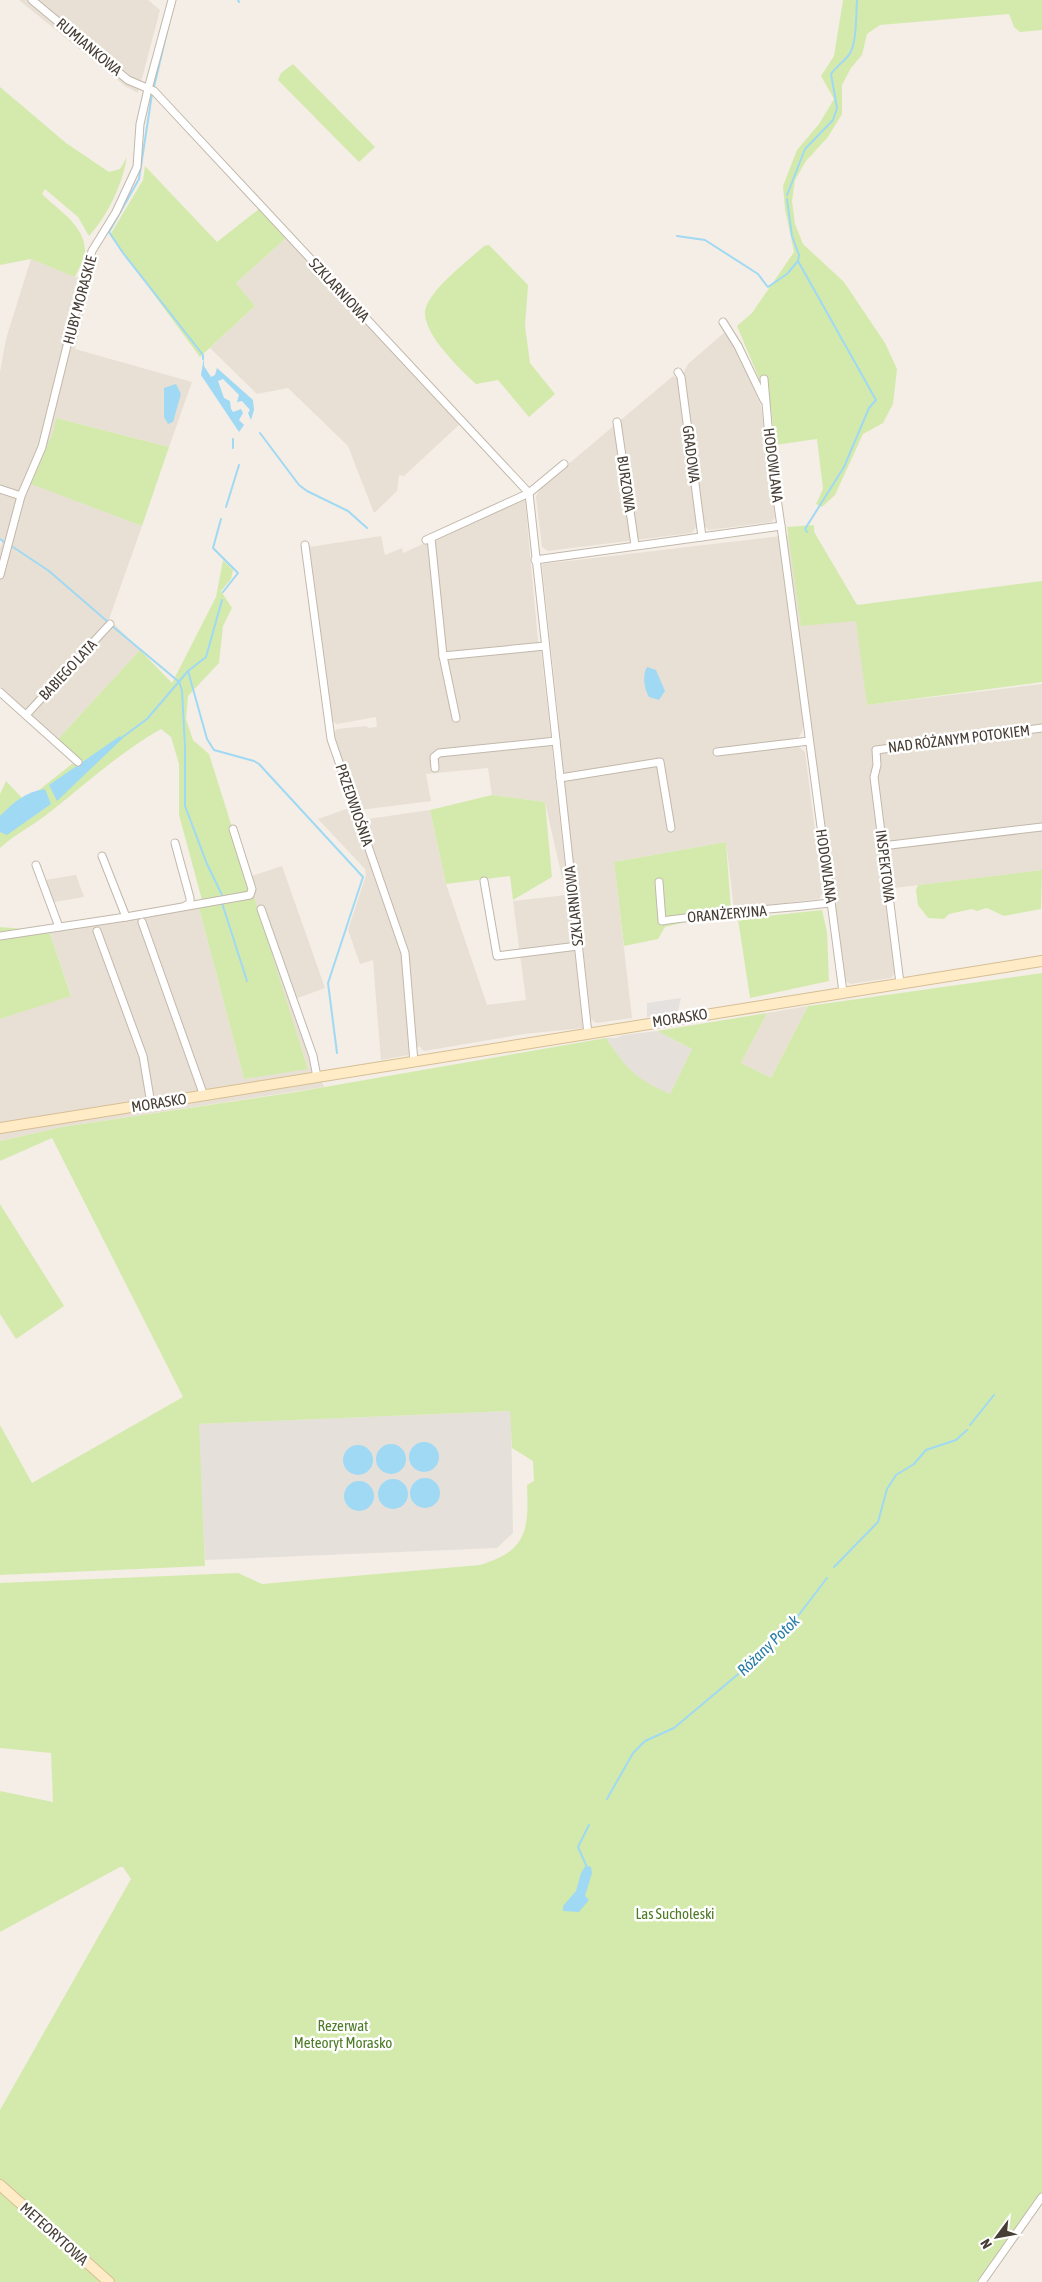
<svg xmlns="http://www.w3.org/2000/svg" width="1042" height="2282" font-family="'Asap Condensed',sans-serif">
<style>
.residential{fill:#e8e0d4}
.industrial{fill:#e6e0db}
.green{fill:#d4eaad}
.parking{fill:#e4e1de}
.water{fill:#a0d9f3}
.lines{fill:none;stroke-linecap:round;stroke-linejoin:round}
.stream{stroke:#a0d9f3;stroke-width:2}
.street-casing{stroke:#c2b8ab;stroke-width:9}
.secondary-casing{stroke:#d6be94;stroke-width:12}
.street{stroke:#fff;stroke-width:7}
.secondary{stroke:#ffebc5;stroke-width:10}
.labels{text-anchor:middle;stroke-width:5;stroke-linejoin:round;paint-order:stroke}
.street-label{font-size:15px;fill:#473e35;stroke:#fff}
.park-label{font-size:15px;fill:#4e7b26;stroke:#fff}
.water-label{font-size:16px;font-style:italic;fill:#287da6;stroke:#fff}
</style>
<rect width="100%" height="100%" fill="#f4eee6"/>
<g class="residential">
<polygon points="19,0 148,0 160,10 138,93 125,86"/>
<polygon points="286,238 460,424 404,476 399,475 397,491 374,513 348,446 288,388 257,394 210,348 255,306 236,283"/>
<polygon points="31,259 91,283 75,349 192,382 169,447 56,418 53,432 32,484 142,526 109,619 140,650 58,739 0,686 0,548 3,540 0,538 0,372 6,339"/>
<polygon points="725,332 730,334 761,406 775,518 771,522 709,530 704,526 696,527 692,533 548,551 542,547 536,497 540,488 673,376 677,378 684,372 688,364"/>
<polygon points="523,499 525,500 538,641 541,650 583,1028 524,1034 424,1051 419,1046 409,1055 381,1060 373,960 360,964 348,930 366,875 365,869 318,819 349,808 354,821 430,810 446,884 487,1005 526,1000 513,901 566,895 545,802 492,795 488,768 426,774 431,801 360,810 333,734 337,729 367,726 368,728 377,727 376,717 337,724 332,721 309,547 381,536 385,555 402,548 403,553"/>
<polygon points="814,532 857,605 867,705 1042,684 1042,870 886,889 895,973 891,978 850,984 844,980 807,693 802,732 798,738 799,747 805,752 823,893 819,899 734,909 726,842 614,862 632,1018 596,1023 591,1019 574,869 571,869 556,724 559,723 542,566 543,564"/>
<polygon points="282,866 325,988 295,999 324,1087 62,1127 0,1141 0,1019 71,995 49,931 198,904 244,1079 308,1068 246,878"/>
<polygon points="76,875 84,897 54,902 45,880"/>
<polygon points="808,1006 771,1078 741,1063 767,1013"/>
</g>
<g class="industrial">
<polygon points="657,1031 692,1049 670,1094 642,1082 624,1065 606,1038 616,1038 623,1035"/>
<polygon points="511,1411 513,1533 497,1548 205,1560 198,1424"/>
</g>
<g class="green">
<polygon points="843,0 1042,0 1042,30 1020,32 1014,27 1009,14 880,25 867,34 862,55 851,68 842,85 842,114 828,137 806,161 795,180 792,201 795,224 803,244 844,282 885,343 897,369 893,404 883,423 863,434 835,495 822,507 816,504 823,489 817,439 775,445 771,407 737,326 752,313 794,252 785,209 783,186 797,150 819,124 834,99 821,76 834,56"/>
<polygon points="293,64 375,147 359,162 278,80 281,73"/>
<path d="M0,87L66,143L109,172L120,169L127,157C122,185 108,215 89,236L78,217L45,189L42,194C58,210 86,226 85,252C85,259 78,270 75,277L31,259L0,265Z"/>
<polygon points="145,166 217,242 259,209 286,238 236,283 255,306 200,357 110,235 143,180"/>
<path d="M489,245L528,285L525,326L530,363L555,394L529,417L498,380L476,384C460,369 424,335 425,312C427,291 469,260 484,246Z"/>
<polygon points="56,418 169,447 142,526 31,484 53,432"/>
<polygon points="814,525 814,532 857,605 1042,581 1042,682 867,705 856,621 801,626 787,527"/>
<path d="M223,560L233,570L231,579L221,591L232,608L223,626L219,663L188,696L186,719L193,740L209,754L308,1069L244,1079L198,904L202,900L179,815V764L171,737L161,729C120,752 87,783 50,812C34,825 15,834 0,848V794L6,781L25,801L72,764L81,760L58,739L140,650L172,683L216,597Z"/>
<polygon points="492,795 545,802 552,877 513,900 510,876 446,884 430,810"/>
<polygon points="726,842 731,911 665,927 658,939 624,946 614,862"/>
<polygon points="1042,870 1041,909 1004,916 987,908 977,911 972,909 949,914 944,919 928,918 918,905 916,890 918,885"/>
<polygon points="822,910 827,932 829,981 750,998 738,919"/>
<polygon points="0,927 49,931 71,996 0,1019"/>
<path d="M1042,973V2192L977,2282H0V2110L131,1879L123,1867H120L0,1932V1791L53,1802L51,1753L0,1748V1583L238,1573L262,1584L480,1565C527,1551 529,1530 527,1485L534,1481L533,1461L512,1448L510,1411L199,1424L205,1566L0,1575V1425L32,1483L183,1397L52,1138L0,1161V1141L62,1127L296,1092L606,1038C627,1070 635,1078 670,1094L692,1049L657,1031L767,1013L741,1063L771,1078L808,1006Z"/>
<polygon points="0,1204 64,1306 16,1339 0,1314"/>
</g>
<polygon class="parking" points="681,998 678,1011 647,1017 647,1003"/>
<g class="water">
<polygon points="204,357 204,366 211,377 215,375 217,368 253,400 254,410 251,420 248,413 250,410 242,401 237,402 239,395 223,379 218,381 224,398 230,401 231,409 233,412 241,409 243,413 239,420 244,425 239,432 201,375"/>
<polygon points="176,384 181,394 173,422 168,424 164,417 164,388"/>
<path d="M647,667L656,670L665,691L659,700L649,697C644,689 642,675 647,667Z"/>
<polygon points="120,736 122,739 57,801 49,785"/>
<path d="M45,789L51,804L7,835L0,832V816C14,802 25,792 45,789Z"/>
<circle cx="424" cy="1457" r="15"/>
<circle cx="391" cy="1459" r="15"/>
<circle cx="358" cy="1460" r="15"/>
<circle cx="425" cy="1493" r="15"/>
<circle cx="393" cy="1494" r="15"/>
<circle cx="359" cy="1496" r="15"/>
<polygon points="586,1865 591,1867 592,1873 585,1896 589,1900 579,1912 563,1911 563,1906 576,1891 581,1873"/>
</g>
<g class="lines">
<g class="stream">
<polyline points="238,0 239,2"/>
<polyline points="154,87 169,23"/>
<polyline points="152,94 139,179 109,232 123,253 203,355 203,359"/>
<path d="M787,195L805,149L833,120L837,108L831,74C836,67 843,62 848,56C857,47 856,14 857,0"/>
<polyline points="787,199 792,236 799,255 798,261 876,400 869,408 844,467 805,529 807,532"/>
<polyline points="677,236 705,240 758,274 767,286"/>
<polyline points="768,287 787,274 798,261"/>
<polyline points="260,433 299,485 307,491 348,511 367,528"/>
<polyline points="233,439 233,448"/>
<polyline points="226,507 239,465"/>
<polyline points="221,519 213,548 238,573 223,592"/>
<polyline points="0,539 4,542"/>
<polyline points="13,547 49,571 108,622"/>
<polyline points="111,625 178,681"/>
<polyline points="188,671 207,739 214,750 254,761 259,764 363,877 328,983 337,1053"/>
<polyline points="179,681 182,691 185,746 185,806 207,864 222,895"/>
<polyline points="120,739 147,719 188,671 206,657 222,600"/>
<polyline points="222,903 247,981"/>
<polyline points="970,1425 994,1395"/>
<polyline points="834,1567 878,1522 887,1489 896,1475 914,1464 926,1450 956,1440 967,1430"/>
<polyline points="607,1799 633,1753 645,1741 674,1728 755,1660 780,1628 798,1616 827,1578"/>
<polyline points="586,1865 578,1847 589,1825"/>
</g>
<g class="street-casing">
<g id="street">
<polyline points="32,0 128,80 154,91 529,493 588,1034"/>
<polyline points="723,322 738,346 764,400"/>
<polyline points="678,372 681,377 702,537"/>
<polyline points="764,379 770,449 781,526"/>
<polyline points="617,422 635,545"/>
<polyline points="0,489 21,496"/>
<polyline points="431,538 443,656"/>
<polyline points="426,540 529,493 564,464"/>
<polyline points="305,545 331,739 405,953 414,1062"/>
<polyline points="535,560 781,526 843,992"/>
<polyline points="0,575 21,496 42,447 80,293 92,251 116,212 137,167 140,124 148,89 172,0"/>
<polyline points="0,692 78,762"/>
<polyline points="26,715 110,624"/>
<polyline points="456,718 443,656 545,646"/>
<polyline points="717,752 809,741"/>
<polyline points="435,768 434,757 439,753 556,741"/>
<polyline points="560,778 660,762 671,828"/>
<polyline points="175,843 190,898 190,903 185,906"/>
<polyline points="882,846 1042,827"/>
<polyline points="102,856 126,917"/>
<polyline points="36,865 59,927"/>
<polyline points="484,881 497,956 578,946"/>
<path d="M659,882L662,921C718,913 775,909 831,903"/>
<polyline points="261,909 313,1056 317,1077"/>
<polyline points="142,922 204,1096"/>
<polyline points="97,931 143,1056 151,1104"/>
<polyline points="0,936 126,917 250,895 252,889 233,829"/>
<polyline points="900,983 874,777 877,765 876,750 1042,728"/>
<polyline points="982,2282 1042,2197"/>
</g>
</g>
<g class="secondary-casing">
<g id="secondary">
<polyline points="0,1128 1042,961"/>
<polyline points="0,2185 109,2282"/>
</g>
</g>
<use href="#street" class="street"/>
<use href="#secondary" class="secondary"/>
</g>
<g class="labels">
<g class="street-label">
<text transform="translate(89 47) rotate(40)" y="5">RUMIANKOWA</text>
<text transform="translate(339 290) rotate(47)" y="5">SZKLARNIOWA</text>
<text transform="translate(80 300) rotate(-75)" y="5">HUBY MORASKIE</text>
<text transform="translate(691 454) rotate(83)" y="5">GRADOWA</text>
<text transform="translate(773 465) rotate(83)" y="5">HODOWLANA</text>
<text transform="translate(626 484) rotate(82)" y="5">BURZOWA</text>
<text transform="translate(68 670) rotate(-47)" y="5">BABIEGO LATA</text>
<text transform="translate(959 739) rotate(-7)" y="5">NAD RÓŻANYM POTOKIEM</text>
<text transform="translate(354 805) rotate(71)" y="5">PRZEDWIOŚNIA</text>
<text transform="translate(826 866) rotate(82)" y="5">HODOWLANA</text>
<text transform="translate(885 866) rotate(83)" y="5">INSPEKTOWA</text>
<text transform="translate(574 906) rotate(-96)" y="5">SZKLARNIOWA</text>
<text transform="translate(727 914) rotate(-5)" y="5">ORANŻERYJNA</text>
<text transform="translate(680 1018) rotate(-9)" y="5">MORASKO</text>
<text transform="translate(159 1103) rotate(-9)" y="5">MORASKO</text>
<text transform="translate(54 2234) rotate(42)" y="5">METEORYTOWA</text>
</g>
<g class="park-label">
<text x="675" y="1919">Las Sucholeski</text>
<text x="343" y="2031">Rezerwat<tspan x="343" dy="17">Meteoryt Morasko</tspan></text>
</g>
<g class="water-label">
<text transform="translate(768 1645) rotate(-44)" y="6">Różany Potok</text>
</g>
</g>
<g transform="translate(997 2237) rotate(238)" stroke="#ffffff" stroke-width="4" paint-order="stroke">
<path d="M0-4L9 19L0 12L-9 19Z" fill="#473e35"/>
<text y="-8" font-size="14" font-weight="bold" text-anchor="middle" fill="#473e35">N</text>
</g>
</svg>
